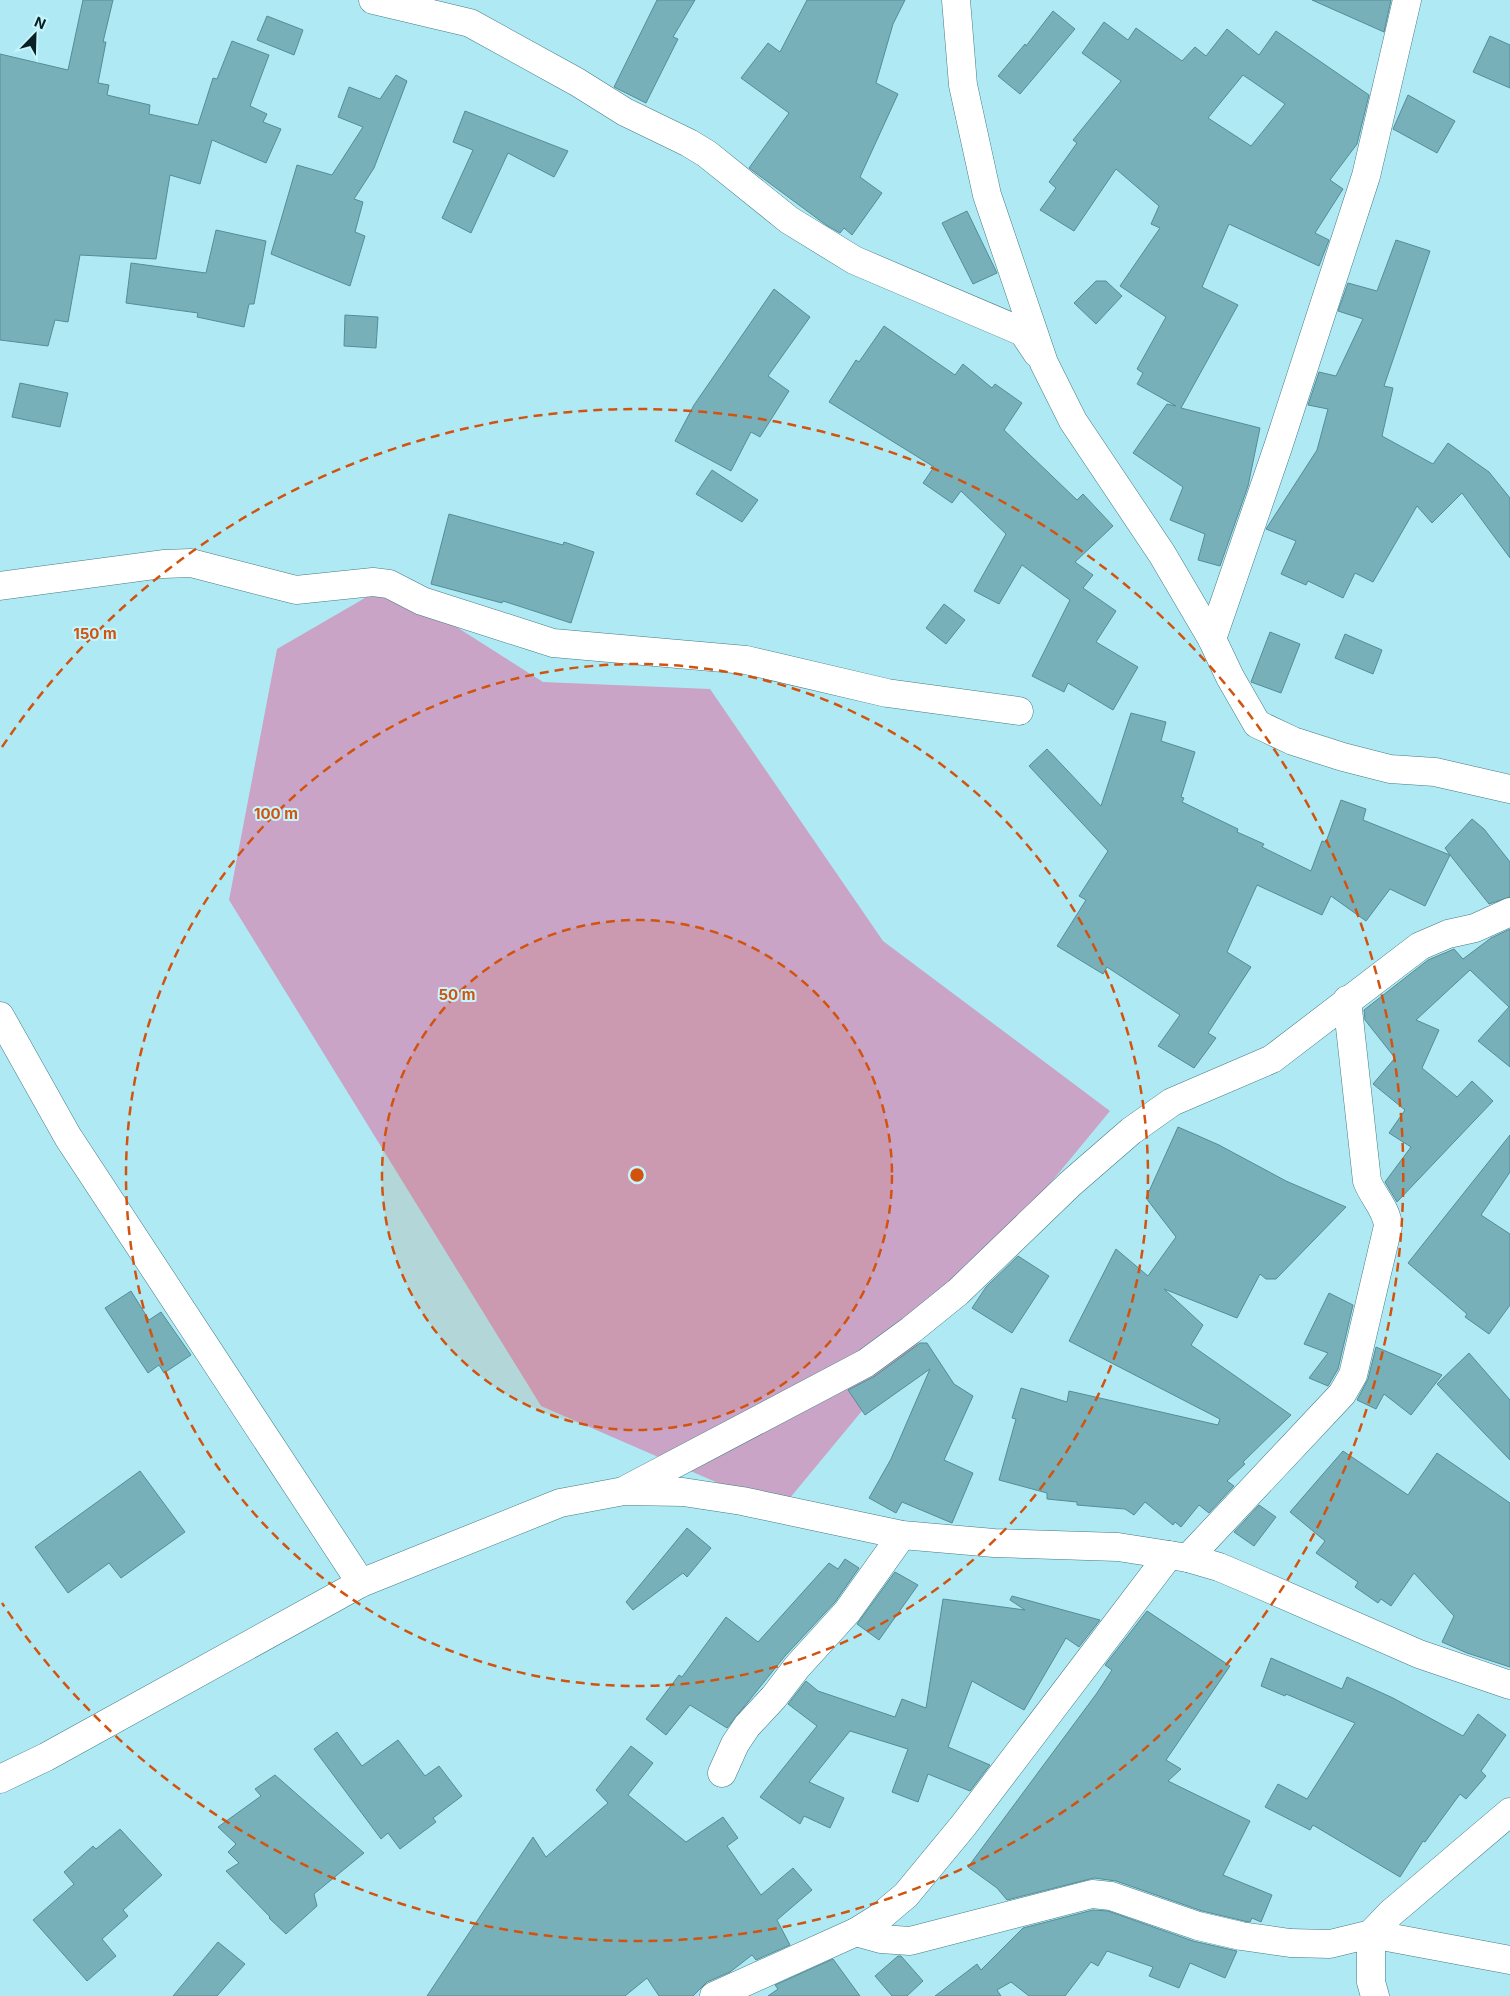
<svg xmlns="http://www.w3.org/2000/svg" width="1510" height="1996" font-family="Inter,sans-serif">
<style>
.green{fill:#caa4c6}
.building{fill:#78b0ba;stroke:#558d97;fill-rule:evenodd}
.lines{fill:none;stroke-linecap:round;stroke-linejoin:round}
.minor-casing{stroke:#437b85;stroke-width:29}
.minor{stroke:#fff;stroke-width:28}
.ring{fill:none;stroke:#d2530e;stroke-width:2.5;stroke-dasharray:9 6}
.centre{fill:#d2530e;stroke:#c7f5fd;stroke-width:2.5}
.ring-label{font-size:15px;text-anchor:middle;font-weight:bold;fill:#d2530e;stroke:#c7f5fd;stroke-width:4;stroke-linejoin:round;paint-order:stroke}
</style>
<rect width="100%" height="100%" fill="#afeaf4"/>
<polygon class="green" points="389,584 543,682 710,689 883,941 1110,1111 780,1510 541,1406 229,900 277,649"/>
<g class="building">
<polygon points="83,0 113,0 103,42 106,42 98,83 109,85 107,95 150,105 149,114 198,125 213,78 217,79 232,41 269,55 250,106 267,114 263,122 281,129 266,163 212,140 200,184 170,175 156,259 80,255 68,322 55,320 48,346 0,340 0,54 68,70"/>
<polygon points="657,0 695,0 673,37 678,39 646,103 614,87"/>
<polygon points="807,0 905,0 893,24 876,83 898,94 860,177 882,193 852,235 844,228 840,233 826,225 749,168 789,113 741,78 768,43 780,52"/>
<polygon points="1312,0 1391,0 1384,32"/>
<polygon points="1053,11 1075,29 1020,94 998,76 1025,44 1026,46"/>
<polygon points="267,16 303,30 294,55 257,40"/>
<path d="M 1104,22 L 1128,40 L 1136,28 L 1182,61 L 1195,47 L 1206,56 L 1227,29 L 1259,55 L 1276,31 L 1369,95 L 1357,144 L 1330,180 L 1343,189 L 1315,233 L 1329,240 L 1319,266 L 1229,224 L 1202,287 L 1238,305 L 1181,408 L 1260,428 L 1248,486 L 1220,566 L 1198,560 L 1205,534 L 1170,520 L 1183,487 L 1133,453 L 1167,404 L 1176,406 L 1137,384 L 1143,373 L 1137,369 L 1166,317 L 1120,286 L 1160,228 L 1151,224 L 1159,206 L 1116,169 L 1074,231 L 1040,210 L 1056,188 L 1049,182 L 1077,143 L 1073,140 L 1121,81 L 1082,53 ZM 1243,75 L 1285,104 L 1251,146 L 1208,118 Z"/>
<polygon points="1490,36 1510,45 1510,88 1473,72"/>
<polygon points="396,75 407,81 374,168 354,199 363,202 355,232 365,236 350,286 271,254 297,165 332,175 363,127 338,117 349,87 380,99"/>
<polygon points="1408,95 1455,121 1437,153 1393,129"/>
<polygon points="465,111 568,151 554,177 508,153 471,233 442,218 473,150 453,142"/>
<polygon points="967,211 997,273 973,284 942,223"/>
<polygon points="216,230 266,241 254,304 249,304 244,327 197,317 198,313 126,303 131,263 206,273"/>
<polygon points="1396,240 1430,251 1384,386 1393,388 1382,436 1433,464 1448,443 1489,472 1510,498 1510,558 1462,493 1432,523 1417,506 1373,582 1355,573 1343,598 1308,581 1306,585 1281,574 1296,541 1266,529 1317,450 1328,409 1308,405 1319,372 1336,376 1363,319 1338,311 1348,283 1377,291"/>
<polygon points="1096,281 1106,281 1122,296 1096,324 1074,303"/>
<polygon points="774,289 810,317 768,376 789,391 760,437 751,432 731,471 675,441 694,405"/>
<polygon points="345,315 378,317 376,348 344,346"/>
<polygon points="884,326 955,375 963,364 992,388 995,384 1022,403 1004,430 1077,500 1083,494 1113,526 1075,562 1093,575 1083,588 1116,611 1096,642 1138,667 1113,710 1068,683 1064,692 1032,676 1070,600 1022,565 999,604 974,591 1006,534 961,491 952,503 923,483 934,467 829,402 856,360 859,362"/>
<polygon points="20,383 68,393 60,427 12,417"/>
<polygon points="712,470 758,500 742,522 696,494"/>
<polygon points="449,514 563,545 564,542 594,552 571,623 503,601 502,603 431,584"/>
<polygon points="944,604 965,620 946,644 926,628"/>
<polygon points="1270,632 1300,644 1281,693 1251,682"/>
<polygon points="1345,634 1382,650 1373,674 1335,658"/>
<polygon points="1131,713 1166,722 1161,741 1195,752 1181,797 1184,798 1182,802 1238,829 1237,832 1264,844 1262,847 1311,871 1322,841 1326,842 1341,800 1366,809 1363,820 1450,855 1445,848 1472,819 1484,829 1510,862 1510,897 1489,904 1450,855 1425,906 1390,889 1366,921 1331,896 1322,915 1257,885 1227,952 1251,967 1208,1033 1216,1038 1194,1068 1158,1046 1180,1015 1107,967 1103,974 1057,946 1086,900 1079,896 1108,851 1029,766 1047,749 1101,806"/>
<polygon points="1510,929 1510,1067 1478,1041 1509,1007 1470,970 1416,1020 1439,1030 1422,1068 1457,1097 1472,1081 1493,1101 1397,1202 1385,1182 1411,1147 1389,1133 1405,1110 1373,1084 1395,1058 1365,1020 1364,1010 1428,960 1454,949 1463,959 1491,938"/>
<polygon points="1178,1127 1219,1145 1286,1181 1346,1207 1276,1279 1266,1279 1260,1274 1237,1318 1164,1289 1203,1325 1191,1345 1291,1415 1243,1462 1245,1464 1227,1481 1234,1486 1209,1513 1199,1505 1181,1527 1175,1522 1173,1525 1145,1502 1134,1515 1125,1509 1077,1505 1077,1502 1047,1499 1047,1493 999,1480 1016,1419 1012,1418 1021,1388 1067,1402 1069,1391 1218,1425 1220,1419 1069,1341 1116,1249 1148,1276 1176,1237 1146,1198"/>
<polygon points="1510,1135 1510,1172 1481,1215 1510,1234 1510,1305 1489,1334 1465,1317 1467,1314 1408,1263"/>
<polygon points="1018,1256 1049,1276 1012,1333 972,1308 986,1287"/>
<polygon points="131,1291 149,1320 161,1312 191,1355 164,1373 159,1365 148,1373 105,1308"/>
<polygon points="1329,1293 1353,1305 1338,1369 1328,1386 1309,1378 1328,1353 1304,1344"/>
<polygon points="920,1343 927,1343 954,1384 973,1396 944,1460 973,1473 952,1523 902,1502 896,1513 869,1498 891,1459 930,1369 865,1415 848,1390 875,1376"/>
<polygon points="1376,1347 1442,1375 1411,1415 1384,1394 1376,1409 1357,1400 1368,1379"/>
<polygon points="1469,1353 1510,1400 1510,1460 1437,1384"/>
<polygon points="1343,1451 1408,1495 1437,1453 1510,1503 1510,1667 1467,1653 1442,1642 1454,1616 1414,1573 1391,1606 1381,1599 1378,1603 1355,1587 1358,1582 1316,1553 1325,1541 1290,1512"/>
<polygon points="140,1471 185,1532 121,1578 109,1563 68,1593 35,1547"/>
<polygon points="1259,1505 1276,1517 1254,1546 1234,1532"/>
<polygon points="687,1528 711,1548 687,1577 683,1573 633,1610 626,1602"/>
<polygon points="845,1559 859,1568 835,1602 785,1656 727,1728 690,1705 666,1735 646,1719 679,1675 682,1677 726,1617 758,1642 829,1563 838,1569"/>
<polygon points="895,1572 918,1585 879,1640 857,1624"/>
<polygon points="1012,1596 1100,1620 1079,1647 1066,1638 1024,1710 972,1681 948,1747 990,1765 970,1791 928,1774 918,1802 892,1792 908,1749 850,1731 809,1782 844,1798 830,1828 804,1816 800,1824 760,1797 817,1726 788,1704 806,1681 818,1691 895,1717 902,1699 926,1708 943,1599 1025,1610 1010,1600"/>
<polygon points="1147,1611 1230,1666 1166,1760 1181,1769 1168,1781 1250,1821 1223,1875 1272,1895 1261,1922 1252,1918 1250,1922 1244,1921 1202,1911 1116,1881 1094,1878 1007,1900 997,1888 968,1867 1097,1693 1112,1670 1105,1665"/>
<polygon points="1271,1658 1342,1689 1347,1677 1393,1698 1463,1736 1478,1714 1506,1735 1481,1771 1486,1776 1466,1799 1460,1794 1425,1842 1423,1841 1400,1877 1313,1825 1310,1830 1265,1807 1278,1784 1307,1799 1355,1723 1286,1694 1285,1696 1261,1686"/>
<polygon points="337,1732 362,1766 398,1740 425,1776 439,1766 462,1796 433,1818 436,1822 400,1849 388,1833 381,1839 314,1749"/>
<polygon points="631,1746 653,1763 628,1795 686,1842 723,1817 738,1838 727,1846 761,1895 793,1868 812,1890 777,1920 790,1945 756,1960 752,1955 730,1972 707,1982 693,1996 659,1996 647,1978 625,1996 427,1996 533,1837 546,1857 608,1803 596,1790"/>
<polygon points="275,1775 364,1853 314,1894 317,1906 286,1934 269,1918 270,1917 226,1871 239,1863 228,1852 236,1844 218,1827 261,1796 255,1789"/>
<polygon points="120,1829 162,1875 123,1910 128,1916 102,1939 116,1956 87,1981 33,1920 74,1884 64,1872 93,1846 96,1849"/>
<polygon points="1093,1910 1108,1911 1193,1941 1237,1951 1225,1978 1190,1963 1179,1988 1149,1976 1153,1967 1107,1951 1098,1966 1091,1962 1065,1996 1029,1996 1011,1982 997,1990 1001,1996 935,1996 977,1964 981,1970 1023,1928"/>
<polygon points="218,1942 245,1964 217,1996 173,1996"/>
<polygon points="898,1956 901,1956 923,1981 907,1996 892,1996 875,1976"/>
<polygon points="833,1959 860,1996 768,1996 778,1989 775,1985"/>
</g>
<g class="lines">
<g class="minor-casing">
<g id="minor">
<polyline points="373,0 470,23 577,82 625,112 689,143 707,154 789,220 854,260 1023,332 1037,353"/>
<polyline points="956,0 963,85 987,195 1044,363 1073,421 1162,554 1212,639 1230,677 1257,724 1293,741 1343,757 1390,769 1435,772 1510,789"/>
<polyline points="0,586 163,564 191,563 296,590 373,582 389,584 422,601 553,643 746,660 887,693 1019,711"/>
<polyline points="1212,639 1278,447 1366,176 1407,0"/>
<polyline points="0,1016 68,1137 361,1583"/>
<polyline points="627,1489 866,1363 911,1330 958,1292 1070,1184 1131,1131 1172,1102 1272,1059 1420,946 1448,934 1475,928 1510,912"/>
<path d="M 1188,1558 L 1342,1394 L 1353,1375 L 1388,1226 C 1387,1209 1373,1197 1367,1181 L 1347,1000"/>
<polyline points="722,1773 735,1744 747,1726 774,1697 797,1667 847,1612 902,1535"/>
<polyline points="0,1779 46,1757 361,1583 560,1503 624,1491 683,1492 742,1501 902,1535 994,1543 1118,1547 1188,1558 1219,1567 1252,1581 1419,1654 1510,1685"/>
<polyline points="856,1932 881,1939 910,1941 1092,1894 1111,1896 1198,1926 1241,1936 1290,1943 1330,1944 1371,1934 1510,1960"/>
<polyline points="714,1996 856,1932 880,1917 906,1895 963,1826 1169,1555"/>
<polyline points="1375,1996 1371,1982 1371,1934 1391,1913 1510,1812"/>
</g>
</g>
<use href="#minor" class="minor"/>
</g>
<circle cx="637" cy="1175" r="255" fill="#d2530e" fill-opacity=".12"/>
<g class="ring">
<circle cx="637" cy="1175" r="255"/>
<circle cx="637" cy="1175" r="511"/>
<path d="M2 747A766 766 0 1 1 2 1603"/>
</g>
<circle cx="637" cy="1175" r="8" class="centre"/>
<g class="ring-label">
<text x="95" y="639">150 m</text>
<text x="276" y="819">100 m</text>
<text x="457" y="1000">50 m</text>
</g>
<g transform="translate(35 35) rotate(23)" stroke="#c7f5fd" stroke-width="4" paint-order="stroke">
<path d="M0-4L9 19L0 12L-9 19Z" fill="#092125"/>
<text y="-8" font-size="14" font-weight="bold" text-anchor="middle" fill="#092125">N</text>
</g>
</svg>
